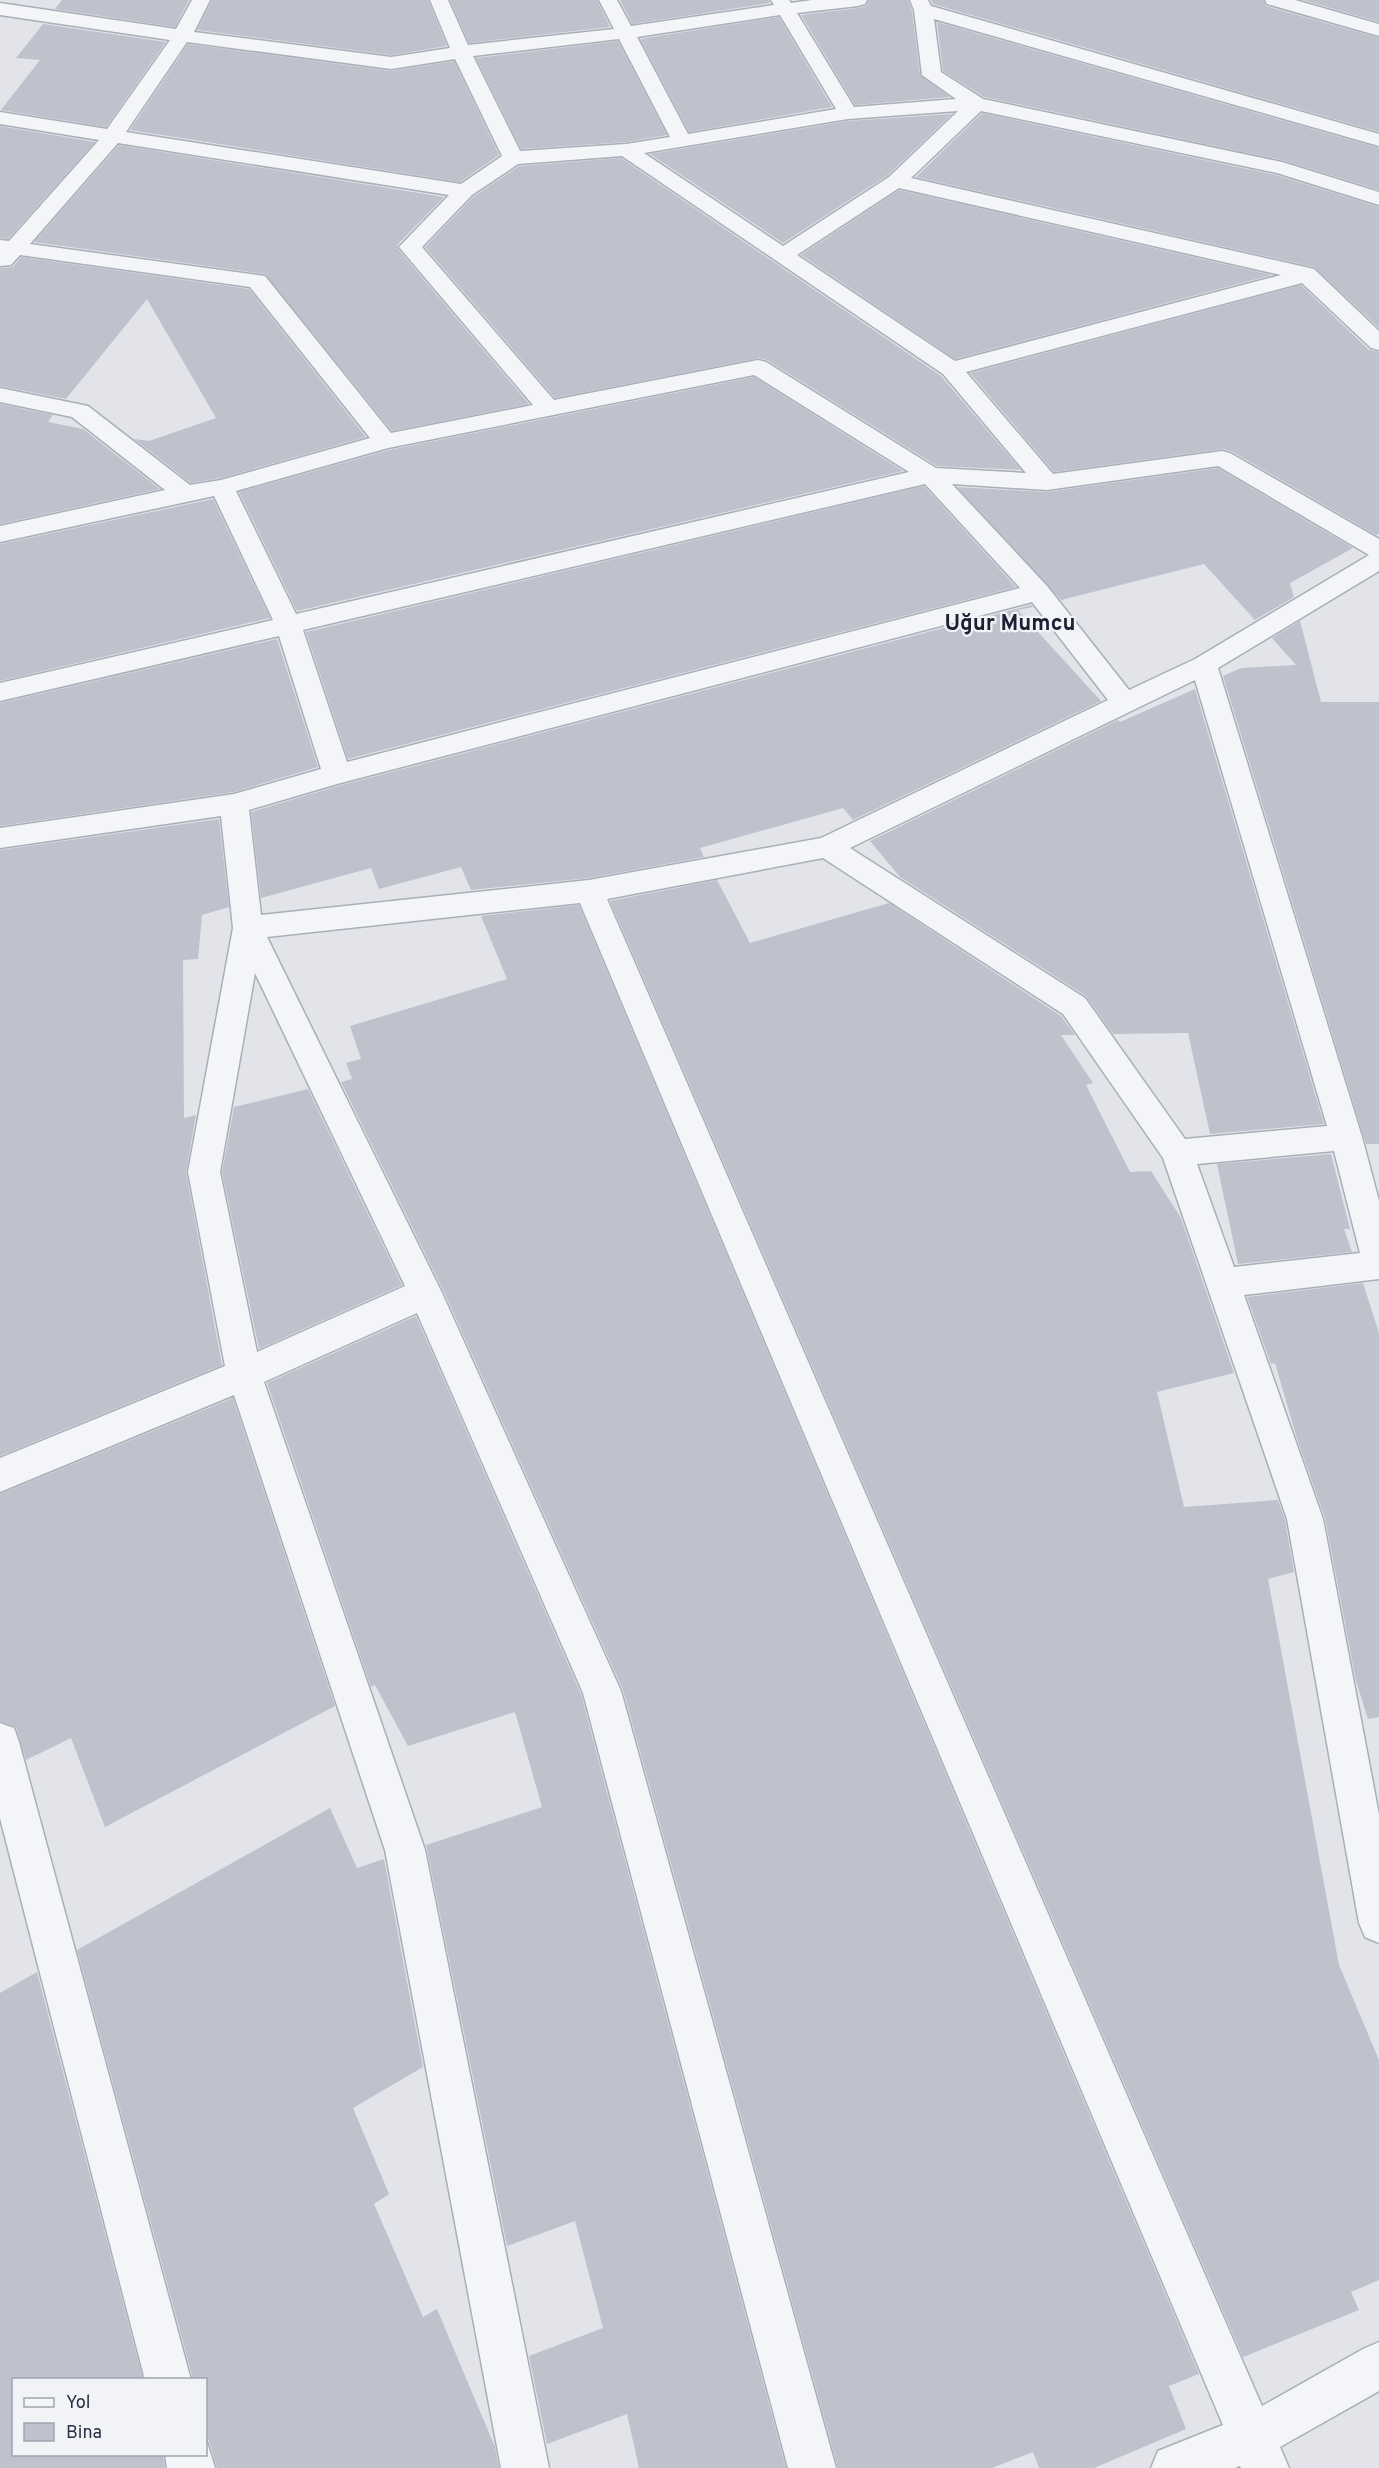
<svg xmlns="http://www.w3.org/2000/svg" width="1379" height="2468" font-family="Overpass,sans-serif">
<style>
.building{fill:#bfc2cd}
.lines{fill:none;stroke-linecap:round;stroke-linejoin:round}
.street-casing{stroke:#abaeb7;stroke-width:3}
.street{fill:#f4f5f8;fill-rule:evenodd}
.labels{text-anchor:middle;stroke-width:4.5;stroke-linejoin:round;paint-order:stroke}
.far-district-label{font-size:22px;font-weight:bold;fill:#1c2032;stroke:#f1f3f7}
</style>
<rect width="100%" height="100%" fill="#e2e4ea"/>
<g class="building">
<polygon points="62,0 189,0 175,27 55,9"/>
<polygon points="212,0 428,0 447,46 391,55 197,30"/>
<polygon points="450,0 597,0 610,27 469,43"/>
<polygon points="620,0 769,0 770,3 632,24"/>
<polygon points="869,0 908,0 912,11 920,75 950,97 855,105 801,15 859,8 866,6"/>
<polygon points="931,0 1263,0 1266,6 1379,38 1379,132 933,4"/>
<polygon points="1303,0 1379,0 1379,22"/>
<polygon points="779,17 832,107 689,132 640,39"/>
<polygon points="937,22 1379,148 1379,190 1282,160 984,97 943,71"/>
<polygon points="43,24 166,42 106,127 1,110 40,60 16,58"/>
<polygon points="618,41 667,135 626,142 521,149 476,58"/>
<polygon points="188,44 391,71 454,61 499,155 460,182 130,130"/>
<polygon points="982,113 1276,175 1379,207 1379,328 1314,267 916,177"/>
<polygon points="952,114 888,175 783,243 650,154 848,121"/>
<polygon points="0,126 95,142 8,239 0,238"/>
<polygon points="119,145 444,197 397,245 397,248 529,404 392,431 265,274 34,242"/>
<polygon points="621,158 941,376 1021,470 937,466 767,360 759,358 555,398 425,247 473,197 519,166"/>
<polygon points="899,190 1272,275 955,359 801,255"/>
<polygon points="21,257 249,289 366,437 221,478 191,483 134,439 149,441 216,418 147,299 66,399 0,386 0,268 13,267"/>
<polygon points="1301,285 1369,350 1379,352 1379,534 1376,535 1231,451 1223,449 1054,472 970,373"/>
<polygon points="754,377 903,471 297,611 239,492 389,450"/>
<polygon points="0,404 53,415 48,422 83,429 160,489 0,524"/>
<polygon points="1218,468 1353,548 1290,583 1294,597 1255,620 1204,564 1061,600 957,487 1047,492"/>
<polygon points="924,486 1016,587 348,759 306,632"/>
<polygon points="213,499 270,618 0,681 0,544"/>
<polygon points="1031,605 1033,607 1018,610 1101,701 853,820 843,808 700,848 704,857 589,878 471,890 461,867 379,889 371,868 261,898 251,812 338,786"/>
<polygon points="1300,621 1321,702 1379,702 1379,1144 1366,1144 1223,676 1241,668 1296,665 1272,638"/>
<polygon points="277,639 318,767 234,792 0,826 0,703"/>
<polygon points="1195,689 1324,1124 1210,1134 1188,1033 1113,1034 1086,996 900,877 870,841 1118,720 1120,722"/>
<polygon points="219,819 229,907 202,915 198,959 183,960 184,1118 196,1115 186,1172 222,1365 0,1456 0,850"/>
<polygon points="717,880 750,943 889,903 1061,1016 1075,1035 1061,1035 1093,1083 1086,1085 1130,1172 1151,1171 1181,1218 1234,1373 1157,1392 1184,1507 1278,1500 1285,1520 1294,1572 1268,1579 1339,1965 1379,2060 1379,2280 1351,2292 1359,2310 1243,2357 610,901"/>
<polygon points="579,905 1199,2374 1169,2386 1186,2429 1094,2468 1039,2468 1033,2452 992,2468 838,2468 623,1690 444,1292 341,1082 352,1079 346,1063 361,1059 350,1026 507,979 481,916"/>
<polygon points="308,1089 402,1285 259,1349 222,1172 234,1107"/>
<polygon points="1331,1154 1350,1229 1344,1229 1352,1252 1238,1264 1217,1164"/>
<polygon points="1363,1283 1379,1333 1379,1717 1368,1719 1356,1681 1325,1518 1298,1442 1275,1363 1271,1364 1247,1297"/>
<polygon points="416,1316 581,1694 786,2468 639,2468 627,2414 547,2444 529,2356 603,2328 575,2221 507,2246 426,1845 542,1807 515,1712 408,1746 375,1685 371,1687 267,1383"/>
<polygon points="233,1398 335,1706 105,1827 71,1738 26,1760 16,1727 0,1721 0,1494"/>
<polygon points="330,1808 357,1868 384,1859 423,2067 353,2108 389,2194 374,2204 423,2317 437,2309 495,2447 499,2468 217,2468 208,2438 206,2437 206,2379 193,2379 77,1950"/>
<polygon points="37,1972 143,2379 14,2379 14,2454 163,2454 165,2468 0,2468 0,1993"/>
</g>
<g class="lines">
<g class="street-casing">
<g id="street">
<path d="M 192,0 L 210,0 L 194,32 L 391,57 L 450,48 L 430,0 L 448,0 L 468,45 L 614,29 L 599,0 L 617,0 L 631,26 L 774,5 L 771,0 L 789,0 L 791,3 L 812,0 L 867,0 L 865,4 L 858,6 L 797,13 L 854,107 L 956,99 L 922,75 L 914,10 L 910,0 L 928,0 L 931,6 L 1379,134 L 1379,146 L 934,19 L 941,72 L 983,99 L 1282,162 L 1379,192 L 1379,205 L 1277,173 L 981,111 L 911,178 L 1314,269 L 1379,331 L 1379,350 L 1371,348 L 1302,283 L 966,372 L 1053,474 L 1222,451 L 1230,453 L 1379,539 L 1379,571 L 1218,668 L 1362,1137 L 1379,1201 L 1379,1279 L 1244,1295 L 1323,1519 L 1379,1815 L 1379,1943 L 1365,1937 L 1359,1923 L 1287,1519 L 1163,1158 L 1063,1014 L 823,858 L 607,899 L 1262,2406 L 1363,2349 L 1379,2342 L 1379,2391 L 1280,2447 L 1289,2468 L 1241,2468 L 1240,2466 L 1235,2468 L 1151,2468 L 1158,2451 L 1223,2425 L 580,903 L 267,937 L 442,1293 L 621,1691 L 836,2468 L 788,2468 L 583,1693 L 417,1313 L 264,1382 L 425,1850 L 549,2468 L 501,2468 L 385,1850 L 234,1395 L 0,1492 L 0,1458 L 225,1366 L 188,1172 L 233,928 L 221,816 L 0,848 L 0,828 L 234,794 L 321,769 L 279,636 L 0,701 L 0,683 L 273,620 L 214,496 L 0,542 L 0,526 L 165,490 L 72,417 L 0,402 L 0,388 L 88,406 L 190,485 L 221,480 L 370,438 L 250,287 L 20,255 L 11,265 L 0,266 L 0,240 L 9,241 L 99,140 L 0,124 L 0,112 L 107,129 L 170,40 L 0,15 L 0,3 L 176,29 ZM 780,15 L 836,109 L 688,134 L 637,37 ZM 619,39 L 670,137 L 626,144 L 520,151 L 473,56 ZM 187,42 L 391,69 L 455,59 L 502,156 L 461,184 L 126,132 ZM 958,111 L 889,177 L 783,246 L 644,153 L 848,119 ZM 118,143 L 449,195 L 399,247 L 533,405 L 391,433 L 265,276 L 30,244 ZM 622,156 L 943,374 L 1026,473 L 936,468 L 766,362 L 758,360 L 554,400 L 422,247 L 472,195 L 518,164 ZM 899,188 L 1281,275 L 955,361 L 797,255 ZM 754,375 L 909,472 L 296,614 L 236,491 L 388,448 ZM 1218,466 L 1369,555 L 1195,659 L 1129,690 L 1047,586 L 952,484 L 1047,490 ZM 925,484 L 1020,588 L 347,762 L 303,630 ZM 1032,602 L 1108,700 L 821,838 L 589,880 L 261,915 L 249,810 L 337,784 ZM 1195,680 L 1327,1126 L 1185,1139 L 1085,998 L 850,848 ZM 255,973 L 405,1286 L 257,1352 L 220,1172 ZM 1334,1151 L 1360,1253 L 1234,1267 L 1197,1164 Z"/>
<polygon points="1265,0 1295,0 1379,24 1379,36 1267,4"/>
<polygon points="0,1723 14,1728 19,1742 191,2380 145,2380 0,1818"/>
<polygon points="206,2439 215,2468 167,2468 165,2454 206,2454"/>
</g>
</g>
<use href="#street" class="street"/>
</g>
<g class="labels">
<g class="far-district-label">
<text x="1010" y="630">Uğur Mumcu</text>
</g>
</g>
<rect x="12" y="2378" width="195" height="78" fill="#f1f3f7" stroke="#a1a5ae" stroke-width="1.5"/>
<rect x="24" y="2398" width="30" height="9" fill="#f4f5f8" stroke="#a1a5ae" stroke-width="1.5"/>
<text x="66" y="2408" font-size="18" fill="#2a2f41">Yol</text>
<rect x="24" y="2423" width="30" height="18" fill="#bfc2cd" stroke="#a1a5ae" stroke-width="1.5"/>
<text x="66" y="2438" font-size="18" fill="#2a2f41">Bina</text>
</svg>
